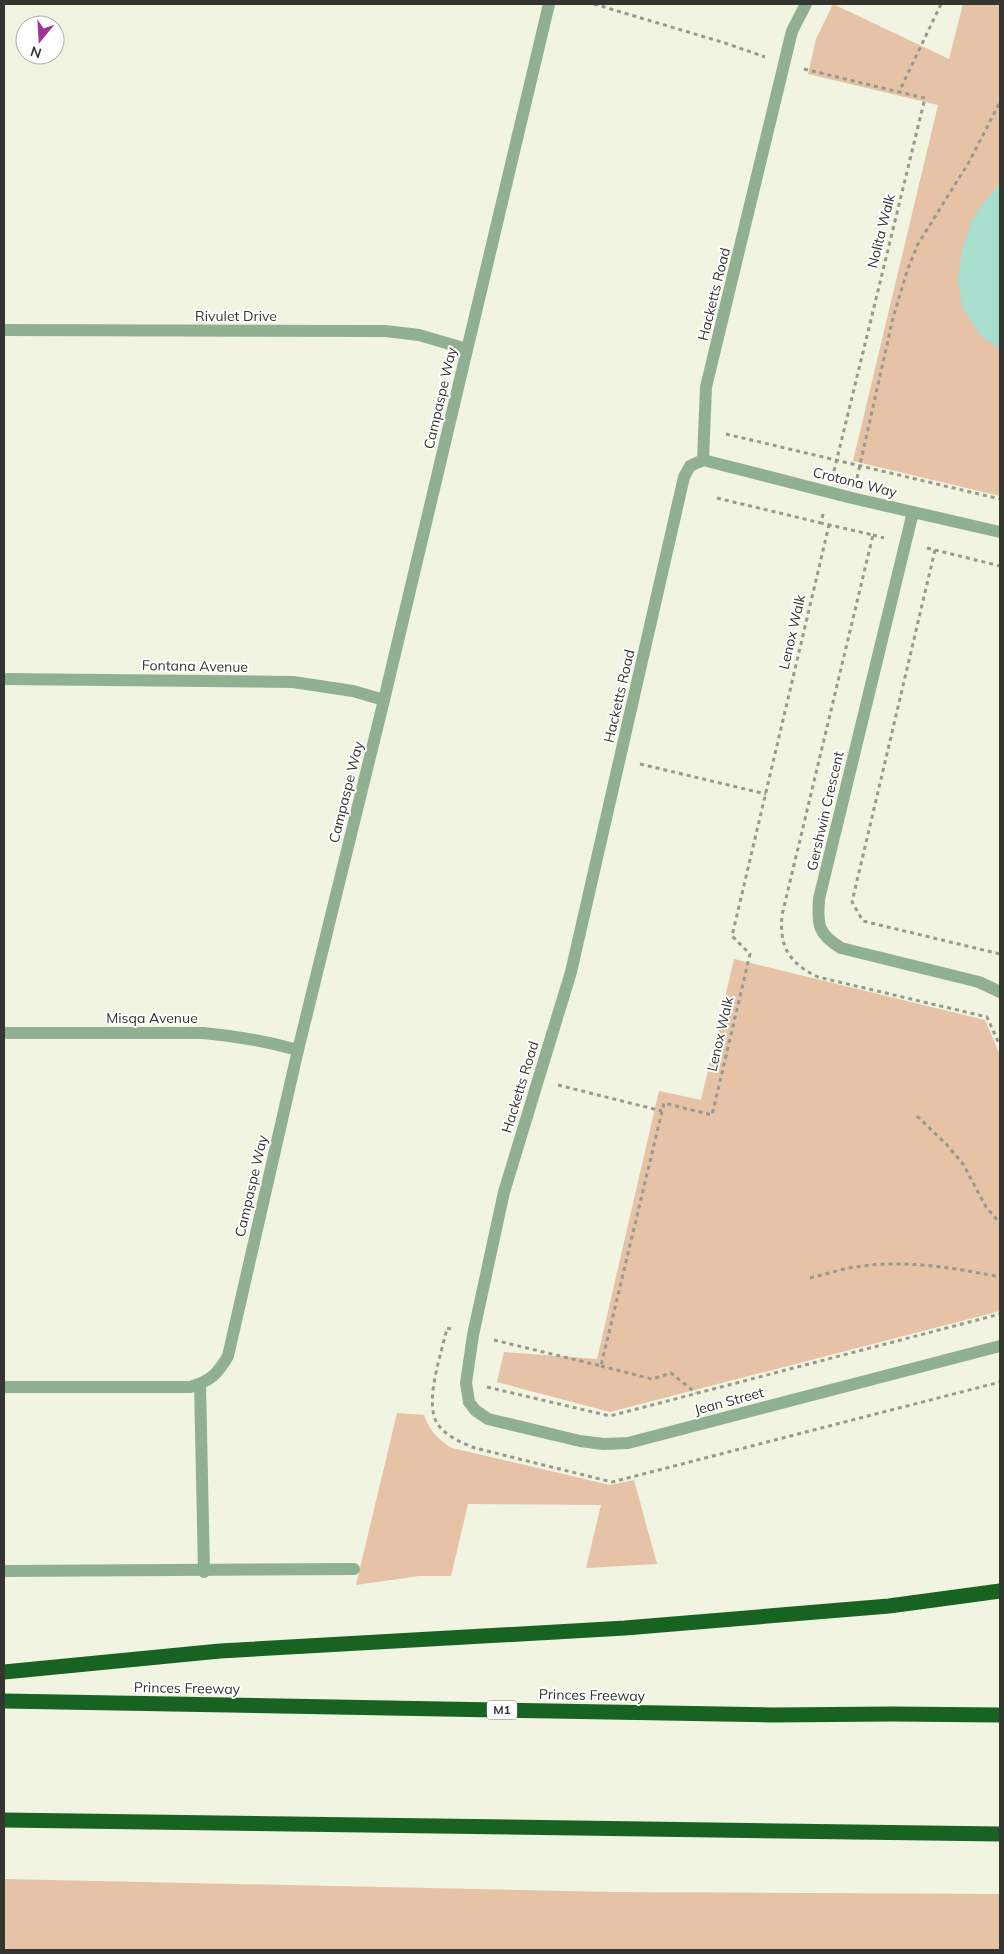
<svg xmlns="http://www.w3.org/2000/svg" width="1004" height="1954" font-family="Mulish,sans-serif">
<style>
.green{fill:#e6c2a7}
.water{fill:#a7decd}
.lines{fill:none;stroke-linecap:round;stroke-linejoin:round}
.path{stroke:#979a8c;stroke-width:3;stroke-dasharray:4 4;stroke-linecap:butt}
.lane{stroke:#91b092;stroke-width:12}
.street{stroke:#91b092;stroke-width:12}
.highway{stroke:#196322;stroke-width:15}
.labels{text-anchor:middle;stroke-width:4;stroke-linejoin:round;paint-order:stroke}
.shield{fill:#fff;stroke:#71726d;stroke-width:1}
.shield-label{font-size:12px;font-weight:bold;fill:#34352e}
.street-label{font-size:14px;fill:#34352e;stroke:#fff}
</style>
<rect width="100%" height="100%" fill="#f0f4e0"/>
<g class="green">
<polygon points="833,4 949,59 963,4 1000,4 1000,496 853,461 938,105 808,74 816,39"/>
<polygon points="734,959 985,1020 1000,1055 1000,1311 610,1412 497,1382 504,1352 597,1359 659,1091 701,1100"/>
<path d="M 397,1413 L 424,1415 C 430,1431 437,1439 452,1448 L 610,1485 L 634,1480 L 657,1564 L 586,1568 L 601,1505 L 468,1504 L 451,1576 L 419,1576 L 356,1585 Z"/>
<polygon points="4,1879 612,1892 1000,1894 1000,1950 4,1950"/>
</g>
<polygon class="water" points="1000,184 1000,349 980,335 962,307 958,281 962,249 972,220 987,198"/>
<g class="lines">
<g class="path">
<polyline points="594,4 725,43 765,57"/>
<polyline points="804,69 899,92"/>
<polyline points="726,434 1000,499"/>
<polyline points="834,471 925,98 899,92 941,4"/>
<polyline points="857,478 893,318 907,271 918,244 969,162 1000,102"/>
<polyline points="717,498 821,523"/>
<path d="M 823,514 L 821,523 L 873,535 L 782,915 C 779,947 789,963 818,977 L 987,1017 L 1000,1046"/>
<polyline points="873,535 884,538"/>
<polyline points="927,548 1000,566"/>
<polyline points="935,550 852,902 863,921 1000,954"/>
<polyline points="640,764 766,794"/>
<polyline points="558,1085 662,1111"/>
<polyline points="917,1116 947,1145 963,1164 986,1207 1000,1223"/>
<path d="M 810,1278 C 827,1274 844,1268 862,1266 C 908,1260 955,1268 1000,1277"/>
<path d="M 451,1329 L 447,1328 C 442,1352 424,1401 437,1423 C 445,1436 462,1443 475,1448 L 612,1482 L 1000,1382"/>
<polyline points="494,1340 601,1366 664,1103 712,1115 750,954 732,936 829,525"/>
<polyline points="601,1366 652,1379 671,1373 696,1393"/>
<polyline points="487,1387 610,1416 1000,1314"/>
</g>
<g class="lane">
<polyline points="200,1384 204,1572"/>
<polyline points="469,1402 466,1383 473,1335 504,1192 571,972 684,477 690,466 703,460 706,387 792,31 806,4"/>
<polyline points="4,1571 354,1569"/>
</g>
<g class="street">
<polyline points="4,330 385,331 419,335 467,349"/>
<polyline points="703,460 852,498 1000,532"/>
<path d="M 913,512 L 819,899 C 817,925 818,934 841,948 L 979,982 L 1000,992"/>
<polyline points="4,679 293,682 353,691 384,700"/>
<path d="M 4,1033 L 203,1033 C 236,1036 266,1041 298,1050"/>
<path d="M 4,1387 L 190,1387 C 210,1381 217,1375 228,1356 L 298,1050 L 384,700 L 549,4"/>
<polyline points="469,1402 475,1410 488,1419 580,1441 603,1444 628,1443 1000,1346"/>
</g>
<g class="highway">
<polyline points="4,1672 220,1651 625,1628 889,1606 1000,1591"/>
<polyline points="4,1701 772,1715 892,1714 1000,1715"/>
<polyline points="4,1820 1000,1834"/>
</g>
</g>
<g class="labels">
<rect class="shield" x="487" y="1700.5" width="30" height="19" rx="4"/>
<g class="shield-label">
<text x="502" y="1714">M1</text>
</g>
<g class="street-label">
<text transform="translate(881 231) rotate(-76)" y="5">Nolita Walk</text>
<text transform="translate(714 294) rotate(-76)" y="5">Hacketts Road</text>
<text x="236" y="321">Rivulet Drive</text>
<text transform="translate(440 398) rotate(-77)" y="5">Campaspe Way</text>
<text transform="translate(855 482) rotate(14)" y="5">Crotona Way</text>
<text transform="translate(792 632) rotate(-77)" y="5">Lenox Walk</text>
<text transform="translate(195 666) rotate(1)" y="5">Fontana Avenue</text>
<text transform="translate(619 696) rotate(-77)" y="5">Hacketts Road</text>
<text transform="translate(346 792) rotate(-76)" y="5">Campaspe Way</text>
<text transform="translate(825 811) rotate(-77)" y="5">Gershwin Crescent</text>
<text x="152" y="1023">Misqa Avenue</text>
<text transform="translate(720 1034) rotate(-77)" y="5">Lenox Walk</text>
<text transform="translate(520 1087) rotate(-73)" y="5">Hacketts Road</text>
<text transform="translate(251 1186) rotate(-77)" y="5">Campaspe Way</text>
<text transform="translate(729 1401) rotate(-15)" y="5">Jean Street</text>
<text transform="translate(187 1688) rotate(1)" y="5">Princes Freeway</text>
<text transform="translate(592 1695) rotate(1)" y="5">Princes Freeway</text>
</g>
</g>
<rect width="1004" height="1954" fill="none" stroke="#34352e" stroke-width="10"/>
<g transform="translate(40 40) rotate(198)"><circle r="24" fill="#ffffff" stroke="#aeaeab"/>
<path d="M0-4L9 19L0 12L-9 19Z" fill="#9f3596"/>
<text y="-8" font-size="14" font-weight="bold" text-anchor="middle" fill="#34352e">N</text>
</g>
</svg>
